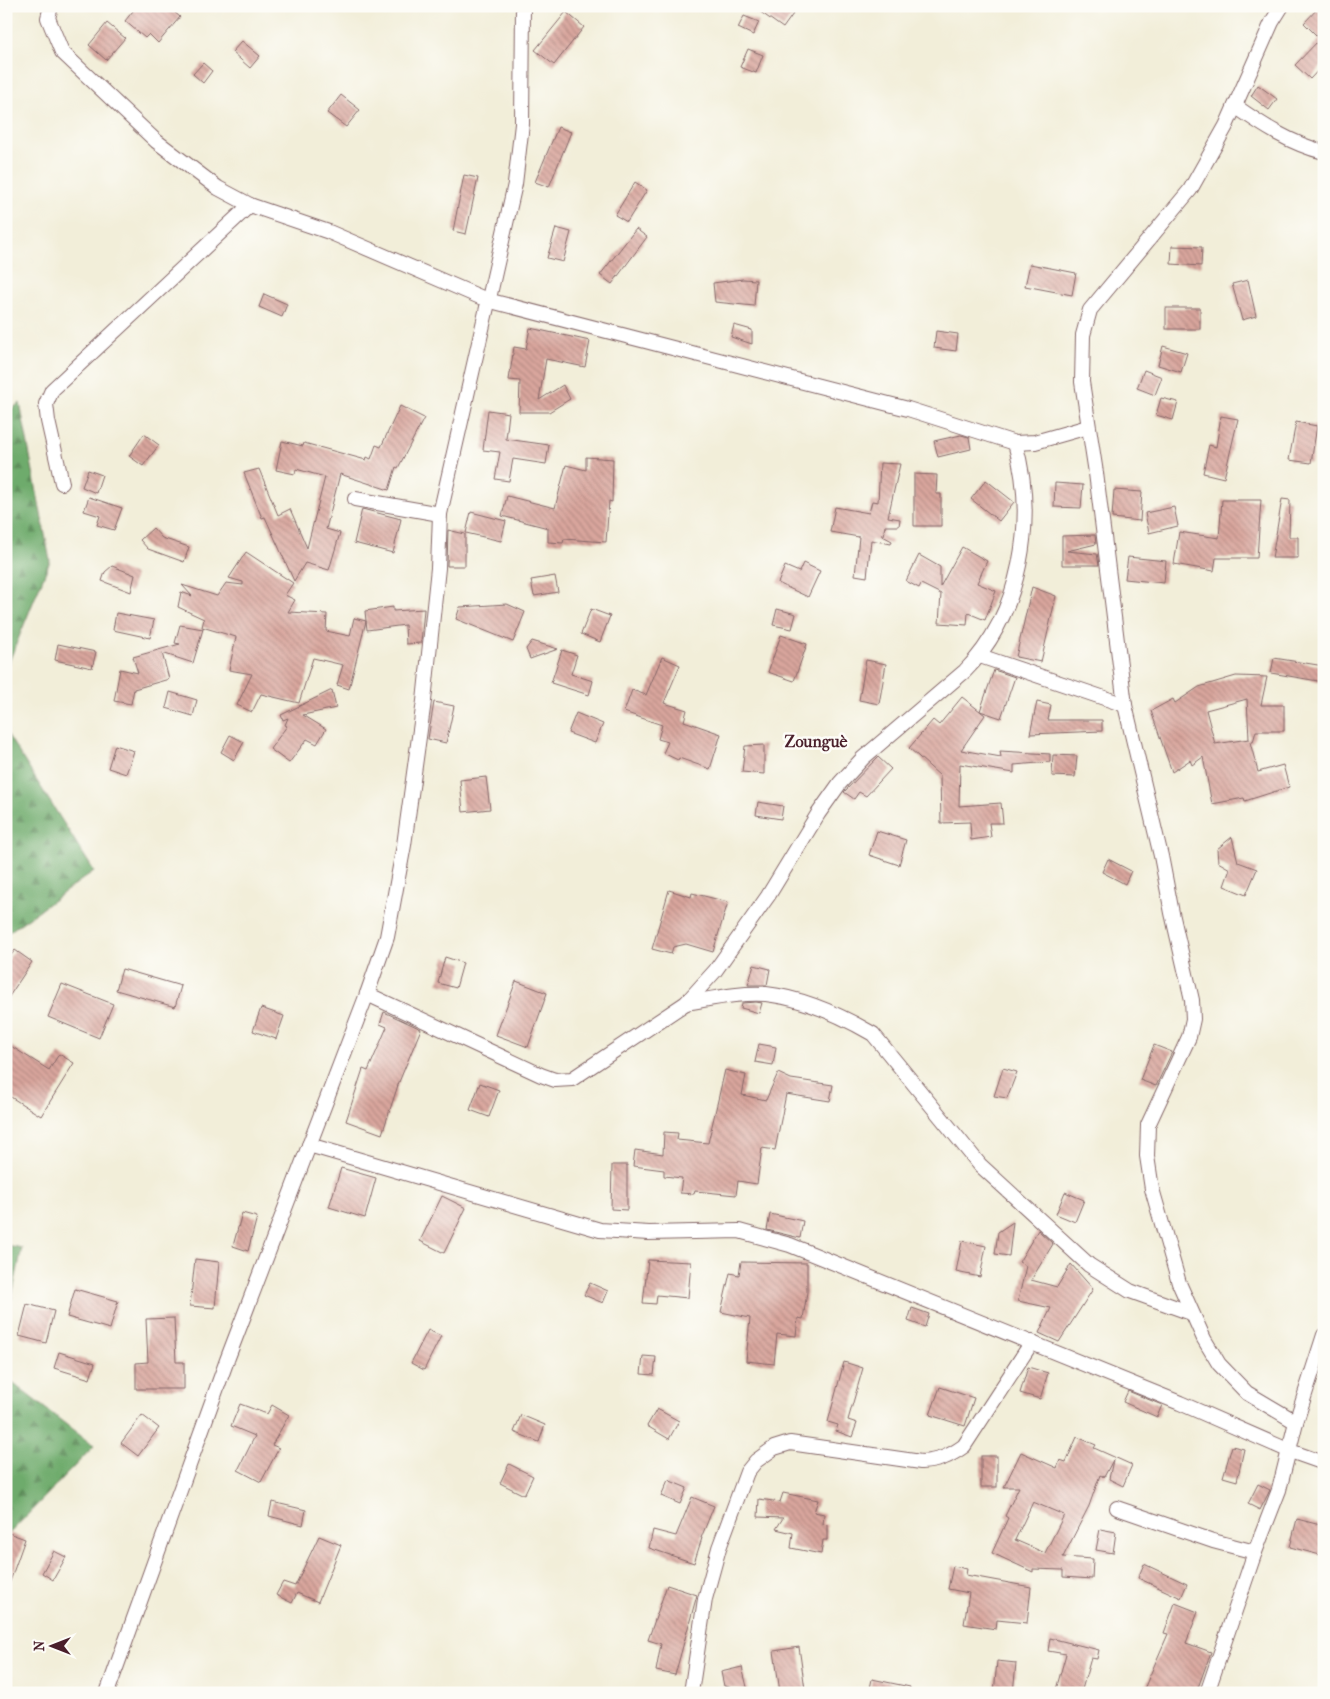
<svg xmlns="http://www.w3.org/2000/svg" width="1330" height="1699" font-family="'IM FELL French Canon',serif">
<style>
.forest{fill:url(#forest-firs);stroke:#5c654c}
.building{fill:url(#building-back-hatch);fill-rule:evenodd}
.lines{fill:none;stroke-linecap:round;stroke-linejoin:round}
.street-casing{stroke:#856768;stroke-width:16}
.street{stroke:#fff;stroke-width:14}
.labels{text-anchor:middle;stroke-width:5;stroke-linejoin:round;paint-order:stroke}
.quarter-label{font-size:16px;font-weight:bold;fill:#4a1f2b;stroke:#fdfcf7}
</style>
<defs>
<pattern id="forest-firs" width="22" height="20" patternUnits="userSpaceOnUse" patternTransform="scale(1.25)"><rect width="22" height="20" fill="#6eab6c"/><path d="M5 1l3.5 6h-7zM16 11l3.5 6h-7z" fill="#5c8b59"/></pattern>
<pattern id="building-back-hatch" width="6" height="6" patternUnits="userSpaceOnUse" patternTransform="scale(1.25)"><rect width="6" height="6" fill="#d9a69d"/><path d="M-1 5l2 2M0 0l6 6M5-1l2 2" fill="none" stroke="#b28780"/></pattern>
</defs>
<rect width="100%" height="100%" fill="#fdfcf7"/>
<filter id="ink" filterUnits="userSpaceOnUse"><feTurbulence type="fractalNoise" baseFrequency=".02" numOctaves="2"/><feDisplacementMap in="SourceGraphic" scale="10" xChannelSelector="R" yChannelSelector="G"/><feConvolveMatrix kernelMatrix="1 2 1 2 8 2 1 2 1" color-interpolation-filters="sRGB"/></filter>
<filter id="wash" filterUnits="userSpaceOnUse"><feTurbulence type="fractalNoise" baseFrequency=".0096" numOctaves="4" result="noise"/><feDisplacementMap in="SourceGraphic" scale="20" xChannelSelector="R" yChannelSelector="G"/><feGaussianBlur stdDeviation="1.12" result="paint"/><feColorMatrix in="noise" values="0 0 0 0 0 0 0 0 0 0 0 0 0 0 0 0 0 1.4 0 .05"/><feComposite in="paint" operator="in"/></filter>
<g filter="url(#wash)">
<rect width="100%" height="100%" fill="#f2eed9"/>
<g class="forest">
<polygon points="20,403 50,561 6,669 6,413"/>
<polygon points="6,732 94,871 6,934"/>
<polygon points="6,1245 22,1248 6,1326"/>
<polygon points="6,1378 94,1446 6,1537"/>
</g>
<g id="blocks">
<g class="building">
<polygon points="137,6 167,6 180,17 158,43 149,34 145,38 125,21"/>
<polygon points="752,6 782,6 793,14 783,28"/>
<polygon points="1320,6 1324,6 1324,64 1310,79 1295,65 1320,39 1304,23"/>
<polygon points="566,12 584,27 554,65 535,50"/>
<polygon points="744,16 759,22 753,35 738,28"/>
<polygon points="107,23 125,38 106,60 89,45"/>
<polygon points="242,41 260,56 250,68 232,52"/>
<polygon points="748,49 763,55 756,73 740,67"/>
<polygon points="203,63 212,71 203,83 193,74"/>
<polygon points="1258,85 1277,99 1269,110 1251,96"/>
<polygon points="341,95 360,110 346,127 327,113"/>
<polygon points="558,127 571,132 549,187 535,182"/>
<polygon points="464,175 478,178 466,234 453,231"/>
<polygon points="635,182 647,190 627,222 615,215"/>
<polygon points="556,228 571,232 563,262 547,258"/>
<polygon points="636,229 647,237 612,284 600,275"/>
<polygon points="1172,246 1202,247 1201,266 1171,264"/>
<polygon points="1030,264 1076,273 1072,295 1025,286"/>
<polygon points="743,279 756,280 754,306 715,302 713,283"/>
<polygon points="1248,280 1256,316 1242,320 1232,284"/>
<polygon points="264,294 287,304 282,317 259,307"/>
<rect x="1166" y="308" width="34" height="21"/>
<polygon points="734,325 752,330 752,344 731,337"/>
<polygon points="530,328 590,341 585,367 546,359 539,400 563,385 570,399 549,412 519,412 520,381 509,380 514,347 526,349"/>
<polygon points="936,331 958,334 956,351 934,348"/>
<polygon points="1163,346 1187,353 1181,372 1158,365"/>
<polygon points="1144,370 1162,377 1155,395 1137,388"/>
<polygon points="1161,398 1178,402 1173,420 1156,415"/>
<polygon points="400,406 424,418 398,468 396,467 389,490 340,474 326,529 340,533 329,570 305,563 294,581 265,517 262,518 244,473 259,469 278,515 290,509 307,548 325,477 296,469 295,474 276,470 282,441 303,446 304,443 366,460 367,457 371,459 376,445 381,447"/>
<polygon points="488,410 509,413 506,439 549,445 546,464 513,459 509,481 495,479 500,452 483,450"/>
<polygon points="1221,416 1238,419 1224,478 1203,473 1209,445 1216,447"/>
<polygon points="1296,422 1317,426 1311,463 1289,460"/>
<polygon points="144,434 159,445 143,466 129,456"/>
<polygon points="961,435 969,437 971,449 938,457 934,441"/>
<polygon points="586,457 613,459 612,502 609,501 606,542 564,539 563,543 548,542 548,528 502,516 507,496 555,508 566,465 586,470"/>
<polygon points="880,463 900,464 888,517 900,519 899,526 885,526 883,535 881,535 892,541 891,544 871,540 867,577 855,575 859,537 830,532 835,507 869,513 872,501 878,502"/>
<polygon points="88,470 102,475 96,493 82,487"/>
<polygon points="914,474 937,475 936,494 941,494 941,526 914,526"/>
<polygon points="986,480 1014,502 999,521 971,499"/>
<polygon points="1055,483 1083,485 1081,508 1054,507"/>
<polygon points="1114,490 1142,492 1140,521 1112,518"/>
<polygon points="89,497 122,508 114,530 97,525 100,516 84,511"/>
<polygon points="1282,499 1290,500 1289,537 1298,537 1298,558 1272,558"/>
<polygon points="1222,500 1261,500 1257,558 1216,558 1214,571 1174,564 1179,532 1219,538"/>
<polygon points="1174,507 1178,526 1149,533 1145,513"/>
<polygon points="362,509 401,519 393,553 354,543"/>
<polygon points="471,512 506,521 501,541 466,533"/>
<polygon points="153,528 162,538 189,547 184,562 148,549 140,540"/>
<polygon points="448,530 465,534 465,566 447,566"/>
<polygon points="1095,535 1096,544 1067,551 1097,554 1099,565 1062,565 1062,536"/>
<polygon points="962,547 987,561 977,583 996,591 985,620 968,613 967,625 939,623 941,594 921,584 919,588 906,581 919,555 940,567 940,587"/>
<polygon points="246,552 293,583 285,595 295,600 288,612 327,614 326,631 350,636 354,618 366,621 365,611 393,607 393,611 424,609 421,643 406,644 405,625 367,630 366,621 349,689 337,685 343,665 313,658 299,703 261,694 252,712 237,705 252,674 229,670 236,637 202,627 204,619 178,607 181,592 192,596 182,585 217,596 226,583 243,585 243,582 229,578"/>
<polygon points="1128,557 1166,561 1164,583 1125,579"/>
<polygon points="803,563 820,571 808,597 778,583 785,566 799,572"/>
<polygon points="112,566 135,575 131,592 102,581 105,572"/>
<polygon points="555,576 558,592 534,596 531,580"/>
<polygon points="1032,587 1056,596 1041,662 1016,657"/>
<polygon points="507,604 525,612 513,642 456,619 460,607"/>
<polygon points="591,609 610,616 600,642 581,634"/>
<polygon points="777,609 796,614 792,629 773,625"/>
<polygon points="116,613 154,620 150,638 113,630"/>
<polygon points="180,625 203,629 193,663 162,653 169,679 134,689 131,704 114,701 120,669 138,673 133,657 180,644 175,643"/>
<polygon points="781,635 807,644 794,681 768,672"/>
<polygon points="532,641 558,649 530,659 526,649"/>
<polygon points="58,644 96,652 92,668 55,660"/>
<polygon points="562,650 577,655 571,674 593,681 589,695 551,683"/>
<polygon points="662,657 680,665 664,703 687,710 684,721 721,734 710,769 679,758 678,760 663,753 668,742 658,739 662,725 624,712 632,690 646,695"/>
<polygon points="1274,658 1324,666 1324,682 1271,673"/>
<polygon points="866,660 886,664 879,704 859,700"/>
<polygon points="994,670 1015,677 1001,718 980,711"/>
<path d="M 1236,676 L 1267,677 L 1261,705 L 1284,705 L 1284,731 L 1256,731 L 1253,742 L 1250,742 L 1258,772 L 1283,765 L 1289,787 L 1245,801 L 1244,798 L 1212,804 L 1203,757 L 1192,765 L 1190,760 L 1172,772 L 1151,711 L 1173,699 L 1175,703 L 1199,687 ZM 1247,699 L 1249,739 L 1215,744 L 1206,710 Z"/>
<polygon points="332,690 336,708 303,715 326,729 317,744 307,739 289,763 270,749 287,726 285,725 288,718 283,720 281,715"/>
<polygon points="170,692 197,700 193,716 166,708"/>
<polygon points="962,697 985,715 961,750 1001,757 1000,751 1050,754 1050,762 1014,765 1014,773 960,764 959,806 1001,803 1003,823 989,823 991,837 971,840 970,822 941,823 940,776 909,748 933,720 939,725"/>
<polygon points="434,702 454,706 446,743 428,739"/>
<polygon points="1037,702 1051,705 1048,720 1102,720 1102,731 1030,734"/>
<polygon points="576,713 603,724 595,743 568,733"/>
<polygon points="230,735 244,742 234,760 221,752"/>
<polygon points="115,745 134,751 126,774 108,768"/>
<polygon points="764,745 764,774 742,772 745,746"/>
<polygon points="1053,755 1077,756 1075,777 1052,776"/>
<polygon points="878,757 891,769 866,796 859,792 854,799 844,792"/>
<polygon points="486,777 490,809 463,812 460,780"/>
<polygon points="758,802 783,806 781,819 756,815"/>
<polygon points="877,831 906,840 899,865 869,855"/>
<polygon points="1232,837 1238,862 1257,869 1246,895 1224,886 1230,869 1218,862 1217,849"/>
<polygon points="1108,859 1131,871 1125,884 1102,872"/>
<polygon points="669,890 691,897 692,893 728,902 713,952 686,944 673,947 671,954 652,949"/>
<polygon points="15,950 32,962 6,1001 6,962"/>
<polygon points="445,957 463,963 456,988 438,983"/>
<polygon points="754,965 770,969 767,985 748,985"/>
<polygon points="122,969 181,986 175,1007 116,990"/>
<polygon points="516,981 547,993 528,1047 496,1035"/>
<polygon points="62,984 113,1004 99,1038 48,1017"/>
<polygon points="742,1003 756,1002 762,1003 759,1013 741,1008"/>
<polygon points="261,1008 284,1016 276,1039 253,1031"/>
<polygon points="384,1012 421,1029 399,1082 382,1134 346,1121 363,1069 368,1071 387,1027 380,1024"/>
<polygon points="6,1043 49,1070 59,1054 74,1063 41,1116 6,1094"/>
<polygon points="759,1044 776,1047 773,1065 755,1062"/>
<polygon points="1154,1045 1172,1052 1156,1086 1140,1080"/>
<polygon points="1003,1068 1017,1072 1007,1098 994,1096"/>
<polygon points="725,1070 746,1075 742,1095 766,1100 778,1073 791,1079 833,1085 830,1101 786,1094 775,1150 762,1148 757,1184 738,1181 736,1195 695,1191 694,1194 680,1193 682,1178 664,1176 664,1170 633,1166 635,1150 663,1154 664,1132 678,1133 677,1140 708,1143"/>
<polygon points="480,1083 499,1090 489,1117 470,1110"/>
<polygon points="612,1165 627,1165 627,1210 611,1209"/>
<polygon points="341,1168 376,1178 365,1218 329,1207"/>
<polygon points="1065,1192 1084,1200 1075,1222 1056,1214"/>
<polygon points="442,1196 466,1208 444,1253 420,1241"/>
<polygon points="242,1213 257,1217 248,1251 233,1246"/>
<polygon points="770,1214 803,1221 800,1238 767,1230"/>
<polygon points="1013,1222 1009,1256 995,1254 998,1232"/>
<polygon points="1038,1230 1053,1244 1031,1280 1057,1287 1071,1264 1093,1289 1059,1342 1039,1333 1051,1308 1018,1301 1026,1266 1019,1262"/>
<polygon points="962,1241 986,1246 980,1277 956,1272"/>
<polygon points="195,1259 219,1262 215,1308 190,1306"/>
<polygon points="648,1260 691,1262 688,1298 657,1295 656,1304 643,1303"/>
<polygon points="741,1262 807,1263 807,1292 803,1319 798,1318 796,1336 777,1334 774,1364 746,1361 750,1318 721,1312 730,1273 739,1275"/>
<polygon points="590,1283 608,1291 603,1303 584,1295"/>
<polygon points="75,1289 118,1301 110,1329 67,1317"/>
<polygon points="27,1304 54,1311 46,1343 19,1336"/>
<polygon points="912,1308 929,1314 925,1327 908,1321"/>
<polygon points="174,1318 176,1362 184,1362 184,1389 136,1389 136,1363 148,1362 146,1319"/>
<polygon points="428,1330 441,1336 424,1370 411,1363"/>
<polygon points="59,1352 95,1363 90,1379 54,1368"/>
<polygon points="643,1356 656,1357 654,1375 641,1374"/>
<polygon points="844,1362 863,1368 848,1420 857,1423 852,1437 836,1431 838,1425 828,1422"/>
<polygon points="1028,1367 1048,1373 1040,1399 1020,1393"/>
<polygon points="940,1387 974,1398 965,1426 930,1415"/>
<polygon points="1128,1391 1162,1405 1157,1417 1123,1402"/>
<polygon points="240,1404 267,1414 272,1405 289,1415 272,1445 279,1448 261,1482 238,1470 255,1436 231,1426"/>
<polygon points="657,1409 679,1421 669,1439 647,1426"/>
<polygon points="142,1415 159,1428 138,1456 121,1443"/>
<polygon points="521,1415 545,1425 539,1442 514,1432"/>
<path d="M 1077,1437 L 1096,1445 L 1094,1448 L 1132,1465 L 1123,1486 L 1109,1479 L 1113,1460 L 1104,1477 L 1100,1475 L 1089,1506 L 1063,1557 L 1093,1559 L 1092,1579 L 1063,1577 L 1063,1570 L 1033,1569 L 1033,1572 L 992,1553 L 1008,1518 L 1005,1516 L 1019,1487 L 1004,1487 L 1021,1452 L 1057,1468 L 1060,1460 L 1066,1462 ZM 1033,1502 L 1064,1515 L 1045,1553 L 1015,1540 Z"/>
<polygon points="1232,1446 1244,1449 1237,1481 1223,1477"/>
<rect x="981" y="1456" width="16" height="31"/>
<polygon points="509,1464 533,1476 524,1495 500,1483"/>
<polygon points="668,1480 687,1488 680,1504 661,1496"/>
<polygon points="1258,1484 1270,1490 1260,1510 1248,1504"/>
<polygon points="783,1493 818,1500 814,1512 824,1514 823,1524 827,1525 827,1540 823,1540 821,1554 791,1548 793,1533 776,1529 783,1518 758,1517 759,1499 780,1502"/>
<polygon points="692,1497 714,1506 701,1538 702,1538 694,1563 649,1548 653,1530 676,1536"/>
<polygon points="272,1502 306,1510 303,1525 269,1516"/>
<polygon points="1297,1519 1324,1526 1324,1556 1290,1547"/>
<polygon points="1100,1529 1116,1532 1113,1553 1096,1550"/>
<polygon points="6,1532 25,1539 8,1587 6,1587"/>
<polygon points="319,1536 341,1545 318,1602 297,1593 292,1603 276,1595 283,1582 295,1586"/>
<polygon points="54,1551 66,1557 53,1580 42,1573"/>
<polygon points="1144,1564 1187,1584 1181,1598 1138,1578"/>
<polygon points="953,1566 967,1569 966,1575 1031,1587 1027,1623 997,1620 996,1629 964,1624 969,1593 948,1589"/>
<polygon points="667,1585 697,1595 675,1675 656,1671 661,1644 648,1640"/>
<polygon points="1175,1603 1198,1612 1186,1643 1211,1652 1196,1693 1152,1693 1144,1689 1168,1634 1164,1633"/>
<polygon points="1050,1638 1099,1650 1097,1659 1091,1658 1081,1693 1055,1693 1066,1654 1048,1651"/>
<polygon points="799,1647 805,1689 780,1692 774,1651"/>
<polygon points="997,1661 1016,1663 1013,1693 994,1693"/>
<polygon points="742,1667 748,1691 724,1686 721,1672"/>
<polygon points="872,1679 910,1687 909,1693 869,1693"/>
</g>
</g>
</g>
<g filter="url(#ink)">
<use href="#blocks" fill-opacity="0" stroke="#856768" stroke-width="1"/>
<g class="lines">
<g class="street-casing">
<g id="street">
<polyline points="51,6 48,18 62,52 156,141 218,188 250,205 329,232 487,300 908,409 1015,443 1035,442 1088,427"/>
<polyline points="1282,6 1272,22 1226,126 1190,190 1090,310 1083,335 1082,382 1096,473 1125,705 1161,856 1172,913 1192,1000 1193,1019 1189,1037 1148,1125 1147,1156 1152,1189 1179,1283 1204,1339 1219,1364 1247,1393 1296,1422"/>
<path d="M 1235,106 C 1262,125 1291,144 1324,152"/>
<polyline points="62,483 48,421 46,404 52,390 250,205"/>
<polyline points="355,499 440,514"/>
<polyline points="980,656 1125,705"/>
<path d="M 367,994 L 541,1075 L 555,1080 L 572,1079 L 686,1003 L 715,971 L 768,896 L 818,814 L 840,783 L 863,758 L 965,671 C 1021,614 1037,519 1015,443"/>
<path d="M 686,1003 C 711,999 740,992 766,994 C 802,998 842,1016 873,1034 L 980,1165 L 1089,1265 L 1130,1291 L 1191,1313"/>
<polyline points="309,1145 600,1230 649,1233 739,1231 790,1245 1180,1403 1290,1451 1324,1463"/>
<polyline points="1117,1508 1213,1541 1255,1552"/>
<polyline points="107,1693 227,1360 367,994 387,937 404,845 424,701 438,568 440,514 515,184 522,124 523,6"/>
<path d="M 691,1693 L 705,1599 L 719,1548 L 747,1472 L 756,1461 L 774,1448 L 790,1443 L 921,1462 C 939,1461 950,1456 964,1446 L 1032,1342"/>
<polyline points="1207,1693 1255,1552 1279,1490 1296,1422 1324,1335"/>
</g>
</g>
<use href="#street" class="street"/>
</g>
</g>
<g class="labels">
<g class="quarter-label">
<text x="816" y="747">Zounguè</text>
</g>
</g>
<rect width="1330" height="1699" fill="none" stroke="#fdfcf7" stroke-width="25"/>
<g transform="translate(52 1646) rotate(270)" stroke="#fdfcf7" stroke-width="4" paint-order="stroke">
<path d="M0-4L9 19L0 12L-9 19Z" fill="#4a1f2b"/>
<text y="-8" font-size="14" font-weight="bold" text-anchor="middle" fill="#4a1f2b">N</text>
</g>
</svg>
